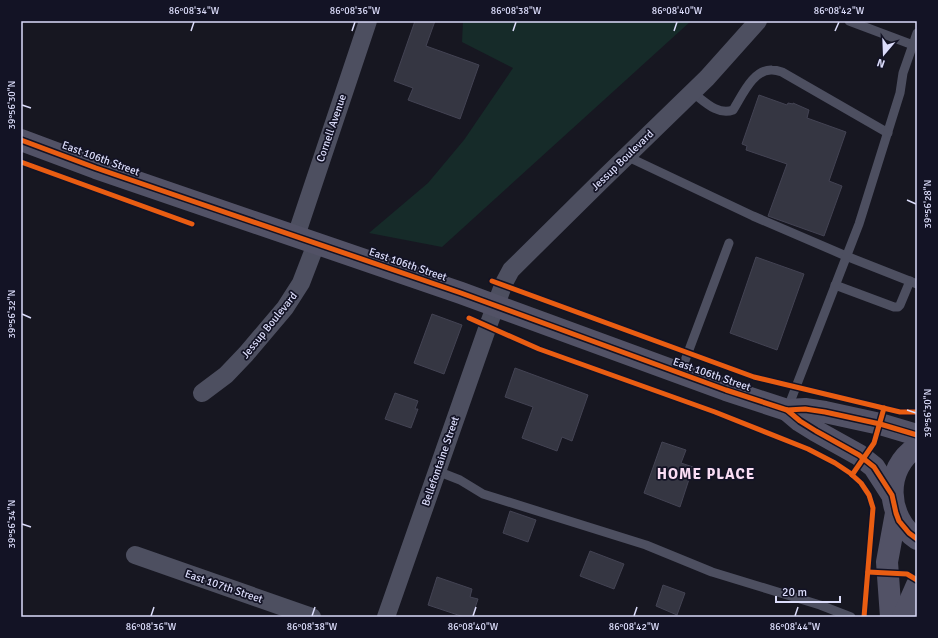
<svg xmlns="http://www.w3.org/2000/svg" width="938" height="638" font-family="Signika,sans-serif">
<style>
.green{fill:#162b29}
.building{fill:#353642;stroke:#434353}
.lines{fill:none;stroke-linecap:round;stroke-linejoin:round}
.lane{stroke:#4d4f60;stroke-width:9}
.street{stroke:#4d4f60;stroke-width:18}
.secondary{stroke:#525266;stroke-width:22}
.cycleway-casing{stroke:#131325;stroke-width:8}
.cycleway{stroke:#e95d12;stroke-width:5}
.ticks{fill:none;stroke:#dbdcfa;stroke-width:1.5}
.labels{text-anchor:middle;stroke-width:3.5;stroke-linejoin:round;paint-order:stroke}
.street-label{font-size:11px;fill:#dbdcfa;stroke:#131325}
.district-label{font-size:15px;font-weight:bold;letter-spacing:1px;fill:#faddf4;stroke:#131325}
.neatline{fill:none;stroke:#dbdcfa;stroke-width:1.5}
.ticks-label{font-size:10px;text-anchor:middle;fill:#dbdcfa}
</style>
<rect width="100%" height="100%" fill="#171721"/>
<polygon class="green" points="463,21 691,21 442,247 369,233 428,183 464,140 513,68 462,42"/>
<g class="building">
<polygon points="415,21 435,21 426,46 479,65 460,119 408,100 413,88 394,81"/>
<polygon points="759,95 787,105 788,103 793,104 793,103 809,110 807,118 846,132 829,181 842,186 824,236 768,216 787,164 746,150 747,146 742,144"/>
<polygon points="756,257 804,274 777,350 730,333"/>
<polygon points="432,314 462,325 444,374 414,363"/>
<polygon points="515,368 588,395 572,441 562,437 557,451 522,438 533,407 505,397"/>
<polygon points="395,393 418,401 415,409 418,409 411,428 385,419"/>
<polygon points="662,442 686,450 681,463 693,467 680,507 644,493"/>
<polygon points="510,511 536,520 528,542 503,533"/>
<polygon points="590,551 624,564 614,589 580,576"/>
<polygon points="437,577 472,589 470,597 478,599 472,617 464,617 428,605"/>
<polygon points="663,585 685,593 677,615 656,606"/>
</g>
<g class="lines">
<g class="lane">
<polyline points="849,21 913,45"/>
<path d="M 692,92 C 704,101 718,116 733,110 C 742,96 753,69 772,70 C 775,70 779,71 782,72 L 888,133"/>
<polyline points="626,156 753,216 846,256 917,284"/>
<polyline points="835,285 894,307 898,307 900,305 910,281"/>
<polyline points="680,374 729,243"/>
<polyline points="787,410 859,224 900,93 903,73 917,33"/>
<polyline points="437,471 460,480 483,494 646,545 712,572 820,605 851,617"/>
</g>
<g class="street">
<polyline points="296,236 368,21"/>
<polyline points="202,393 226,375 246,354 285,308 301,283 316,244"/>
<polyline points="135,555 312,617"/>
<polyline points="386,617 488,326 504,283 511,270 602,180 707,78 758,21"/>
</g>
<g class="secondary">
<polyline points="21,140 96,168 461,293 726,390 787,410 805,409 825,412 880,424 917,435"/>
<polyline points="787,410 800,421 816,431 859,455 874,467 892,495"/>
<path d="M 917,447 C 883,468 886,518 917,539"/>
<polyline points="891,617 887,562 896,513"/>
<polyline points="903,617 917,585"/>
</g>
<g class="cycleway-casing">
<g id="cycleway">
<polyline points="21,140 96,168 461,293 726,390 787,410 805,409 825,412 880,424 917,435"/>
<polyline points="21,162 192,224"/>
<polyline points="492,281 754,377 900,412 917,412"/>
<polyline points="469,318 539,349 715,412 808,449 835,463 850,473 861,483 869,495 873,508 864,617"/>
<polyline points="787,410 800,421 816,431 859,455 874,467 892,495 896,513 899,521 909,533 917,539"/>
<polyline points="852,475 874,443 884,408"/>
<polyline points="868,572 907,574 917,580"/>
</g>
</g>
<use href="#cycleway" class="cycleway"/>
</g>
<path class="ticks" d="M 191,31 L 194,22M 352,31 L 355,22M 513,31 L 516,22M 674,31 L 677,22M 835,31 L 839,22M 22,105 L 31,108M 907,200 L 916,204M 22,314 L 31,318M 907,410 L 916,413M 22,524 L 31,527M 151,616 L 154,607M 312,616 L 315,607M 473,616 L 476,607M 634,616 L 637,607M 795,616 L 798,607"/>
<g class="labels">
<g class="street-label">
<text transform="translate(331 128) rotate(-71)" y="4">Cornell Avenue</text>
<text transform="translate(101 158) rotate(20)" y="4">East 106th Street</text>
<text transform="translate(622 160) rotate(-44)" y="4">Jessup Boulevard</text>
<text transform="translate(408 264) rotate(19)" y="4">East 106th Street</text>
<text transform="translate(269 325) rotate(-51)" y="4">Jessup Boulevard</text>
<text transform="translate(712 374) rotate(19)" y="4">East 106th Street</text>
<text transform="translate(440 461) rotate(-71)" y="4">Bellefontaine Street</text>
<text transform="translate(224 586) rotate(19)" y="4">East 107th Street</text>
</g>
<g class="district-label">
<text x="706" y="479">HOME PLACE</text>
</g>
</g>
<rect width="938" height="638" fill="none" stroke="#131325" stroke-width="44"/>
<g transform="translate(884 54) rotate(199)" stroke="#131325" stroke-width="3" paint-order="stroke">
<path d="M0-3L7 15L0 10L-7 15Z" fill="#dbdcfa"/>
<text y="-6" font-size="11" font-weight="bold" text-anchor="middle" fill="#dbdcfa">N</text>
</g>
<path d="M776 596v6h64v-6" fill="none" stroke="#dbdcfa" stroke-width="2"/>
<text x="782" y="596" font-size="12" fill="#dbdcfa" stroke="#131325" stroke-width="3" paint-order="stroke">20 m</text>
<rect x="22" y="22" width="894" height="594" class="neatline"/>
<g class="ticks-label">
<text x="194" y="14">86°08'34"W</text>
<text x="355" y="14">86°08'36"W</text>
<text x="516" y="14">86°08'38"W</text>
<text x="677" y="14">86°08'40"W</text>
<text x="839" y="14">86°08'42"W</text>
<text transform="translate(11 105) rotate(-90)" y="4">39°56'30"N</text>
<text transform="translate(927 204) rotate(-90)" y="4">39°56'28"N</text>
<text transform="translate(11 314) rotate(-90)" y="4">39°56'32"N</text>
<text transform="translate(927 413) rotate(-90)" y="4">39°56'30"N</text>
<text transform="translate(11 524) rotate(-90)" y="4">39°56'34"N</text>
<text x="151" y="630">86°08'36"W</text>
<text x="312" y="630">86°08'38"W</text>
<text x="473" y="630">86°08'40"W</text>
<text x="634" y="630">86°08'42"W</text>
<text x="795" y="630">86°08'44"W</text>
</g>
</svg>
